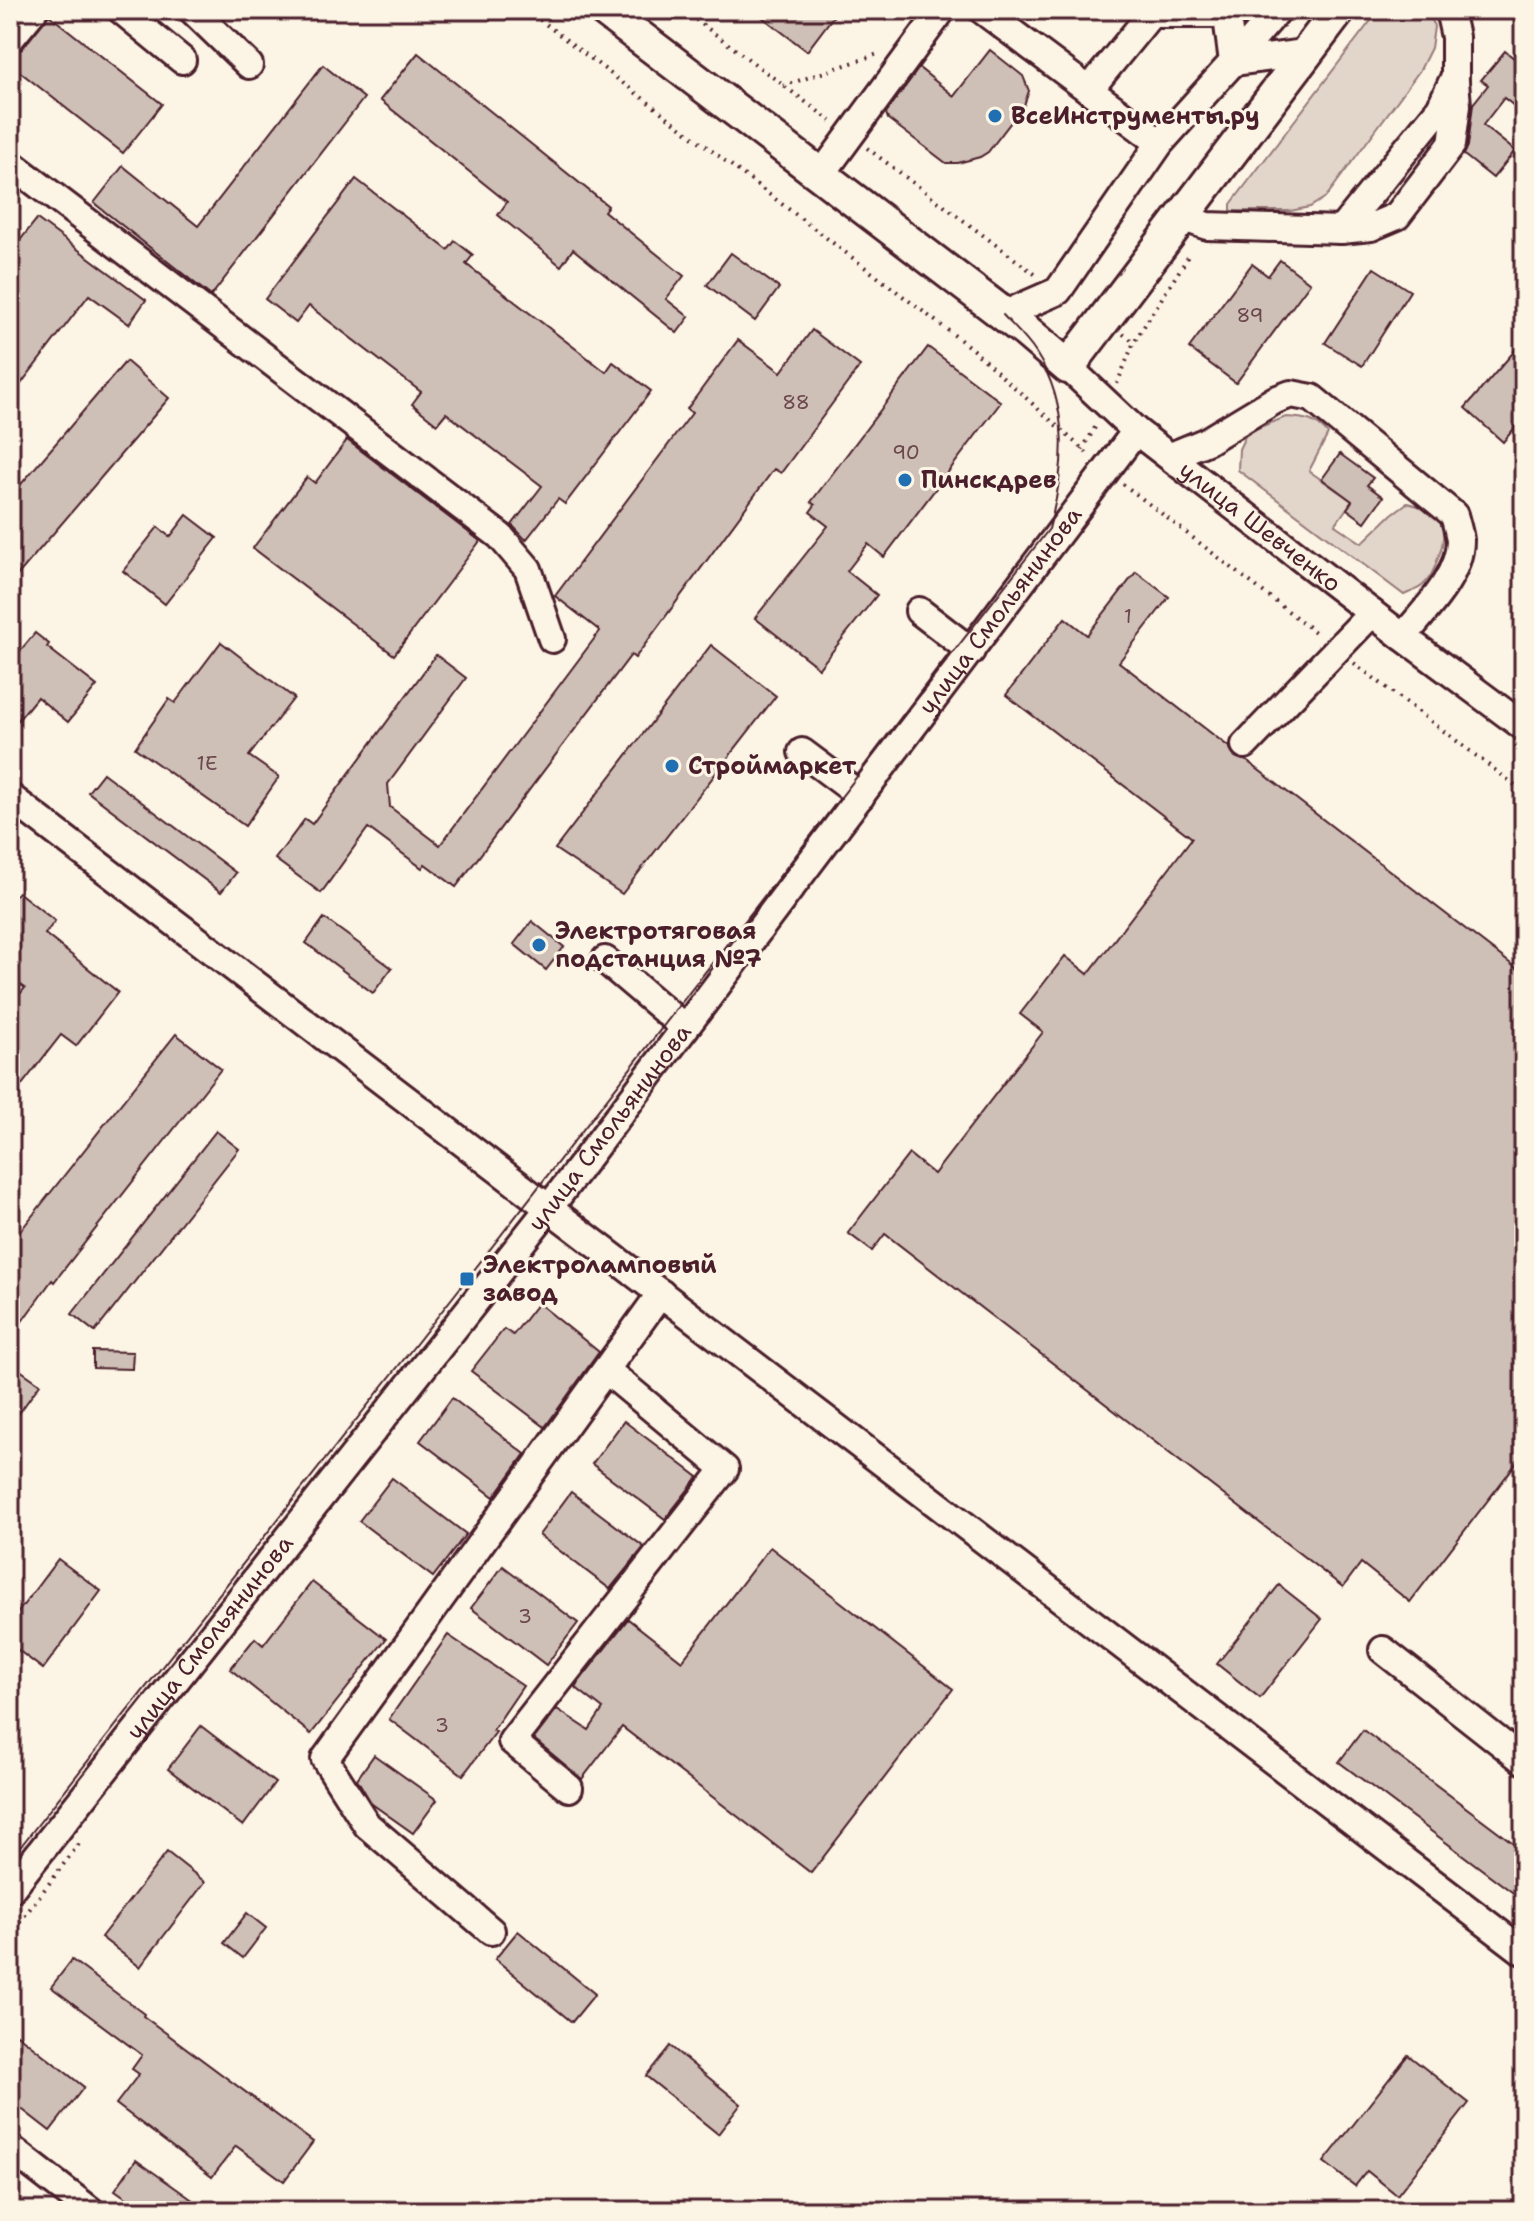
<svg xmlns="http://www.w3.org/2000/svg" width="1534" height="2221" font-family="'Shantell Sans',sans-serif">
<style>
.green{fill:#e2d5ca;stroke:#967a7a;stroke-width:2}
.building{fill:#cfc0b7;stroke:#4a1f2b;stroke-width:2}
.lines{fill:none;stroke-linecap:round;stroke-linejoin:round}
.minor-casing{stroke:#4a1f2b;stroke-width:32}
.major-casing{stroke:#4a1f2b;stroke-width:38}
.path{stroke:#4a1f2b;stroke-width:4;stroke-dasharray:2 6;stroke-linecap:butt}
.minor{stroke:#fcf5e5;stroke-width:26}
.major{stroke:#fcf5e5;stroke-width:32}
.tram{stroke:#4a1f2b;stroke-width:2}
.poi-dot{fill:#1f6fb2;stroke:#fcf5e5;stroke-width:3}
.labels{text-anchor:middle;stroke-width:6;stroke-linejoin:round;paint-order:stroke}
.number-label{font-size:20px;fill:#6b474e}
.poi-label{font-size:24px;font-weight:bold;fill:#4a1f2b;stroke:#fcf5e5;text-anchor:start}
.street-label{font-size:24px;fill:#4a1f2b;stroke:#fcf5e5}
</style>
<rect width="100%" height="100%" fill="#fcf5e5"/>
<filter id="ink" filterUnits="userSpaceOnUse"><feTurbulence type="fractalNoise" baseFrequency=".0125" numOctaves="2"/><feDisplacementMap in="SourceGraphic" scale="16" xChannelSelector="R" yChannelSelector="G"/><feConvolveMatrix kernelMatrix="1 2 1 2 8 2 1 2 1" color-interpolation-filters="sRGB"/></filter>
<g filter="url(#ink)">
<g class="green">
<polygon points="1379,10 1430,10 1434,27 1431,48 1420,70 1326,197 1310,207 1290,211 1231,211 1231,204"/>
<path d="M 1286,417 C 1304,418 1316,419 1328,434 L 1309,471 L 1352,501 L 1335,525 L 1362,543 L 1392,514 L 1407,503 C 1439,510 1451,527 1438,558 C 1435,568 1430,580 1422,586 C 1417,590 1410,592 1404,595 L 1238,470 L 1239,449 L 1247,432 Z"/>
</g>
<g class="building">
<polygon points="753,10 838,10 807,51"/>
<polygon points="49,15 162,104 123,153 10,64 10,56 22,49"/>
<polygon points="990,50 1023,76 1029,91 1024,105 988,152 980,157 958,163 946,163 888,119 886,113 919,68 954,96"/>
<polygon points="1505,51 1524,66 1524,114 1504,98 1483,125 1515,151 1493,178 1464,155 1468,146 1473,104 1488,85 1481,80"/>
<polygon points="418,53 608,206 604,211 684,276 666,299 689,317 677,333 573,249 561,266 498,215 507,202 380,100"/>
<polygon points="323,65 364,98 211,296 94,203 123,166 198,226"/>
<polygon points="356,179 448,250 455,241 473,255 466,264 606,372 613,362 651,391 565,504 558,499 526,540 512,525 542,486 446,413 437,424 412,404 421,392 309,306 296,323 265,299"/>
<polygon points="37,219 146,300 129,324 89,295 10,398 10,253"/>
<polygon points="731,253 779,288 755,321 707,285"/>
<polygon points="1280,260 1310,283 1236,383 1189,348 1252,264 1268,276"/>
<polygon points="1374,268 1410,291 1362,366 1325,343"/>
<polygon points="812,330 860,366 781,473 774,469 635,658 631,655 456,887 425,864 422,868 368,828 321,893 275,859 305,819 312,824 436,655 466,678 388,784 390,807 440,845 600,631 555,596 692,413 687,409 738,340 781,372"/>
<polygon points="1524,340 1524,417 1503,442 1465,408"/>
<polygon points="928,347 1001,402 884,557 868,544 847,571 877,595 819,668 755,618 828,526 810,512 815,505 811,502"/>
<polygon points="126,361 169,398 10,584 10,497"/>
<polygon points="347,440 480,541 394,655 253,548 307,477 315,483"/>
<polygon points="1340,454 1373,478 1367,485 1383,497 1365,522 1347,509 1352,501 1322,479"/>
<polygon points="187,515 217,538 165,604 123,571 158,527 170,537"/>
<polygon points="1136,572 1169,597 1119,662 1229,747 1235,757 1247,761 1524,974 1524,1453 1410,1602 1361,1563 1343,1587 885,1234 872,1251 848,1233 909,1154 934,1174 1043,1032 1020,1014 1065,956 1088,974 1192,838 1006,695 1065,618 1087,635"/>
<polygon points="35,633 49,644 47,647 97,686 68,722 37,697 10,730 10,663"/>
<polygon points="221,642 294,698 249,756 279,777 245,826 135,748 169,699 175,703"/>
<polygon points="711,645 776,696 622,894 555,849"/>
<polygon points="103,773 236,873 221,892 88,792"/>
<polygon points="18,892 55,921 45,934 118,992 76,1046 61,1035 10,1100 10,1006 25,988 10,977 10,902"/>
<polygon points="324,918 392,968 373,993 306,943"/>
<polygon points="532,921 564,947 546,970 514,944"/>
<polygon points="176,1034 221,1069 54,1282 52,1280 10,1338 10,1244"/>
<polygon points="216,1131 239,1149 95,1332 72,1314"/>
<polygon points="538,1303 599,1352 545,1427 471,1371 504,1329 513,1335"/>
<polygon points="93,1351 133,1352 132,1369 93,1368"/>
<polygon points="10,1363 40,1384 10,1426"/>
<polygon points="452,1398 525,1454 494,1497 420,1441"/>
<polygon points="624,1421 698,1477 665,1519 592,1464"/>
<polygon points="392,1478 466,1534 433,1577 359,1521"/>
<polygon points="571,1492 644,1547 610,1589 539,1535"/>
<polygon points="770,1547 953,1689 811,1873 622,1727 582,1779 534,1739 557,1709 589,1730 603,1709 575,1687 628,1619 682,1661"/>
<polygon points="58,1559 101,1591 43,1669 10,1644 10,1623"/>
<polygon points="503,1566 578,1623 546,1665 471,1608"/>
<polygon points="312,1582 386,1639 311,1734 230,1669 255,1638 263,1645"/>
<polygon points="1279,1585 1322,1619 1260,1698 1217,1664"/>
<polygon points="448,1635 523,1686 493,1730 496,1732 463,1775 389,1719"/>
<polygon points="201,1726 275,1783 243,1826 168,1769"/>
<polygon points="1363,1730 1524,1851 1524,1901 1339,1762"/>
<polygon points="374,1755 437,1800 413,1833 372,1804 357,1779"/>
<polygon points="167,1852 205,1882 140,1967 101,1937"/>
<polygon points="247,1913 266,1928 243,1958 224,1943"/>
<polygon points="518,1931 595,1994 572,2022 495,1959"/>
<polygon points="72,1960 144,2014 143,2016 313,2142 284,2181 236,2146 212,2177 116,2104 139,2074 132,2069 142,2055 51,1987"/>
<polygon points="17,2034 84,2087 50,2131 10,2100 10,2043"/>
<polygon points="670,2046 741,2104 718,2134 646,2076"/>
<polygon points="1408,2055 1469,2103 1397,2195 1367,2171 1355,2186 1324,2162"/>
<polygon points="136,2160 208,2211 145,2211 115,2190"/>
</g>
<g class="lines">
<g class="minor-casing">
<g id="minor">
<polyline points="121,10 182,60"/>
<polyline points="192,10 249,65"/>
<polyline points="982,10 1160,143"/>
<polyline points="10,39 34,10"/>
<polyline points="1233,62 1305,53"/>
<polyline points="1233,62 1278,10"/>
<polyline points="1089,90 1151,14 1227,14"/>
<polyline points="10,163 500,536 528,569 552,639"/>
<polyline points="821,175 942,10"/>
<polyline points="1181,217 1207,226 1341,230 1440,108 1455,76 1455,37 1449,10"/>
<polyline points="1341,230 1371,227 1397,216 1452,144 1457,105 1455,81"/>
<polyline points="1003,315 1058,291 1160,143 1233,62 1226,10"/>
<path id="s1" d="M 1068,367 L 1136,431 L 1403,637 L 1524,727"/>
<path d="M 1171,456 L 1207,441 L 1275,400 L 1291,394 L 1312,398 L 1454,515 C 1456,523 1459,532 1460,540 C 1460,577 1424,611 1403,637"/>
<polyline points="919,611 971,651"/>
<polyline points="1245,745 1372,613"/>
<polyline points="802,752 861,796"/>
<polyline points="10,797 1524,1952"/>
<polyline points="605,960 685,1028"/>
<polyline points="1383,1650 1524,1761"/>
<polyline points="569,1788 512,1741 725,1469 606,1370"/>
<path id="s2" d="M 10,1890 L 549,1208 L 1136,431"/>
<polyline points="491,1931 367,1825 325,1759 661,1293"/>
<polyline points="10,2148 91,2211"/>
</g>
</g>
<g class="major-casing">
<polyline id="major" points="604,10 1027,332 1068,367 1339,10"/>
</g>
<g class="path">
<polyline points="527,10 971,348 1089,455"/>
<polyline points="683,10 831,121"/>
<polyline points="1365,19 1371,10"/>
<polyline points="783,86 881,53"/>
<polyline points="867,148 1036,275"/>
<polyline points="1123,334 1134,342 1188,257"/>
<polyline points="1117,384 1134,342"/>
<polyline points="1082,450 1097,424"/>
<polyline points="1123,484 1319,635"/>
<polyline points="1354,663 1524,792"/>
<polyline points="10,1935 82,1840"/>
</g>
<use href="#minor" class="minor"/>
<use href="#major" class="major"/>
<path class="tram" d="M 10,1860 L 467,1279 L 1049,529 C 1065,469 1071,407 1036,353 C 1027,339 1014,327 1003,315"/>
</g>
</g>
<g class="poi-dot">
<circle cx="995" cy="116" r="8"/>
<circle cx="905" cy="480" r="8"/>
<circle cx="672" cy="766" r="8"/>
<circle cx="539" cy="945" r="8"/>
<rect x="459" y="1271" width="16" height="16" rx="4"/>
</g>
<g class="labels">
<g class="number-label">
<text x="1250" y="322">89</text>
<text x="796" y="409">88</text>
<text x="906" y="459">90</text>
<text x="1128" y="623">1</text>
<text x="207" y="770">1Е</text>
<text x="525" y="1623">3</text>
<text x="442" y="1732">3</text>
</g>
<g class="poi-label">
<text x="1011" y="124">ВсеИнструменты.ру</text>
<text x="921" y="488">Пинскдрев</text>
<text x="688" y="774">Строймаркет</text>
<text x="555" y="939">Электротяговая<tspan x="555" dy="28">подстанция №7</tspan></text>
<text x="483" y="1273">Электроламповый<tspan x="483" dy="28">завод</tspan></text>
</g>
<g class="street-label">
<text dy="8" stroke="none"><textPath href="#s1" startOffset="250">улица Шевченко</textPath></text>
<text dy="8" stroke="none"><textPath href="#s2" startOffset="1618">улица Смольянинова</textPath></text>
<text dy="8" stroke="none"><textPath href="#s2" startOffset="970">улица Смольянинова</textPath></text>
<text dy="8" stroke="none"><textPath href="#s2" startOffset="322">улица Смольянинова</textPath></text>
</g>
</g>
<rect width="1534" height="2221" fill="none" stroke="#fcf5e5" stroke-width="40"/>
<rect x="20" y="20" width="1494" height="2181" fill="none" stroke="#4a1f2b" stroke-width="3" filter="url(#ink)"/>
</svg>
